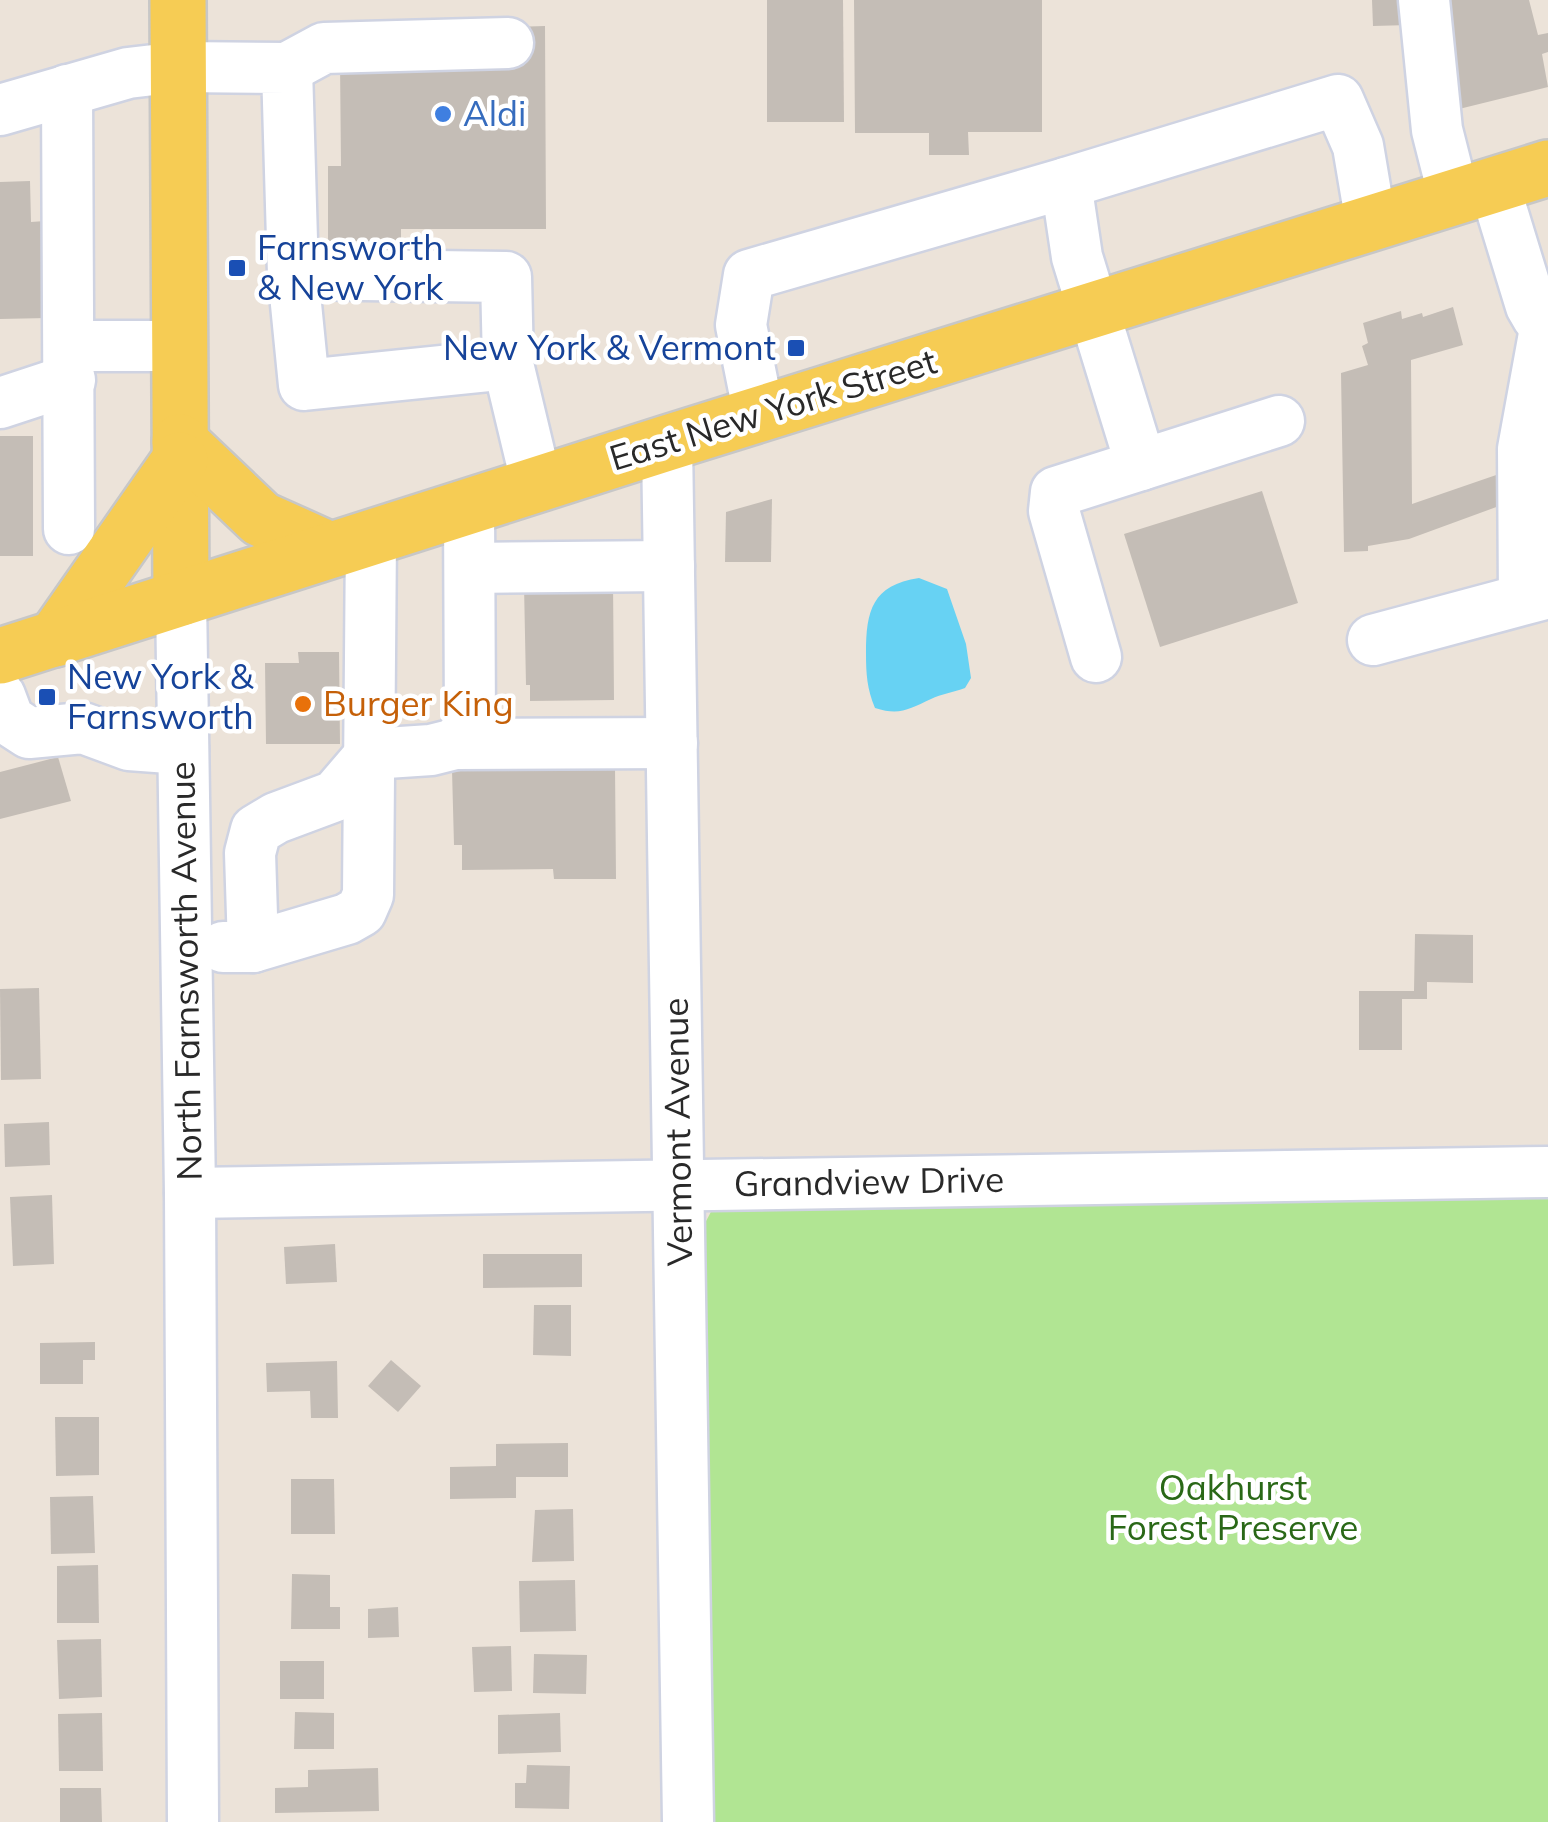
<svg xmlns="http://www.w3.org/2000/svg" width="1548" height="1822" font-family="Mulish,sans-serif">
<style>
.green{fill:#b1e593}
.water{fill:#67d2f3}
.building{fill:#c4bdb6}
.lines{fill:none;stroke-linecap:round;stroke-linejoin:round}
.minor-casing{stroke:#cfd3e2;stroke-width:55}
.major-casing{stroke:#c7c7c7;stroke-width:60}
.minor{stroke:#fff;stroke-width:50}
.major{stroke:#f6cc54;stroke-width:55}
.shop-dot{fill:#3f7fe0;stroke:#fff;stroke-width:4}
.transit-dot{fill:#1a4fb4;stroke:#fff;stroke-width:4}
.food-dot{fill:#e8710a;stroke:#fff;stroke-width:4}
.labels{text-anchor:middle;stroke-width:9;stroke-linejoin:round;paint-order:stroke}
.shop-label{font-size:35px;fill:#366cbe;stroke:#fff;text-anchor:start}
.transit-label{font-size:35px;fill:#164399;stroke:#fff;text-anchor:start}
.street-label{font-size:35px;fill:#292929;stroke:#fff}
.food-label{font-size:35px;fill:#c56008;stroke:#fff;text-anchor:start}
.park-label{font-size:35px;fill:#2a6817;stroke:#fff}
</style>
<rect width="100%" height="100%" fill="#ece3d9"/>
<polygon class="green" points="1548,1192 1548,1822 713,1822 703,1227 714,1206"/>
<path class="water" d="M 919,578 L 947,589 L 966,644 L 971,678 L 965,688 C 954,692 941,694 931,699 C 909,709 900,716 875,708 C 867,689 866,674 866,653 C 866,611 872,585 919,578 Z"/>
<g class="building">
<polygon points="767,0 843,0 844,122 767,122"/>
<polygon points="854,0 1042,0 1042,132 968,132 969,155 929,155 929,133 855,133"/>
<polygon points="1372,0 1408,0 1409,25 1373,26"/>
<polygon points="1433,0 1529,0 1538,35 1548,33 1548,52 1542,54 1548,87 1459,109"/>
<polygon points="545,26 546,229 401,229 401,241 328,241 328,166 341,166 340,62 512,27"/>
<polygon points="30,181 31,222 45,221 47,318 0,319 0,182"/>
<polygon points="231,257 241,257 242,277 231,277"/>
<polygon points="1453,307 1463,345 1411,360 1412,504 1502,473 1510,502 1409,539 1368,546 1368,551 1344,552 1341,373 1368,365 1362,346 1368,343 1363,323 1401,311 1402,319 1422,313 1423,317"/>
<rect x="0" y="436" width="33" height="120"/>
<polygon points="1262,491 1298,603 1160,647 1124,534"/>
<polygon points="772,499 771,562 725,562 726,512"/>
<polygon points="613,581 614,700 530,701 530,685 526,685 524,585"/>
<polygon points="298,652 339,652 340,744 266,744 265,663 299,663"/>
<polygon points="58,757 71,801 0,819 0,772"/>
<polygon points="615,767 616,879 554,879 553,869 462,870 462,845 454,845 452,770"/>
<polygon points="1415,934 1473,935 1473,983 1427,982 1427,999 1402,999 1402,1050 1359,1050 1359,991 1414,991"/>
<polygon points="39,988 41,1079 1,1080 0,989"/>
<polygon points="49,1122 50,1165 5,1167 4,1124"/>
<polygon points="52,1195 54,1264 13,1266 10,1197"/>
<polygon points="335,1244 337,1282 286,1284 284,1247"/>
<polygon points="483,1254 582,1254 582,1287 483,1288"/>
<polygon points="534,1305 571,1305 571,1356 533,1355"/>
<polygon points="95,1342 95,1360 83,1360 83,1384 40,1384 40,1343"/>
<polygon points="391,1360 421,1386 398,1412 368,1386"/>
<polygon points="337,1361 338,1418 311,1418 310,1391 267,1392 266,1363"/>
<polygon points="55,1417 99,1417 99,1475 56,1476"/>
<polygon points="568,1443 568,1477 516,1477 516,1498 450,1499 450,1467 496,1466 496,1444"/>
<polygon points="291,1479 334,1479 335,1534 291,1534"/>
<polygon points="93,1496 95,1553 51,1554 50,1497"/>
<polygon points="573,1509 574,1561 532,1562 535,1510"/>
<polygon points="98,1565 99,1623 57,1623 57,1566"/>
<polygon points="292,1574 330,1575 330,1607 340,1607 340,1629 291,1629"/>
<polygon points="575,1580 576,1631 520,1632 519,1581"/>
<polygon points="398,1607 399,1637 368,1638 368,1609"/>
<polygon points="101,1639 102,1697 59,1699 57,1640"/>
<polygon points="511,1646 512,1691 474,1692 472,1647"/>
<polygon points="534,1654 587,1655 586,1694 533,1693"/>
<rect x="280" y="1661" width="44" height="38"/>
<polygon points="295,1712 334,1713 334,1749 294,1749"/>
<polygon points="102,1713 103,1771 59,1771 58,1714"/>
<polygon points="560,1713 561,1752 498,1754 498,1715"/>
<polygon points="527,1765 570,1766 569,1809 515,1808 515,1783 526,1783"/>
<polygon points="378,1768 379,1811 275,1813 275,1788 308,1787 308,1770"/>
<polygon points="60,1788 101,1788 102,1822 60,1822"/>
</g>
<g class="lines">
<g class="minor-casing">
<g id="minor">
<polyline points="1424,0 1437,130 1454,197"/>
<polyline points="287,68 324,48 508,43"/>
<polyline points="67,90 69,529"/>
<polyline points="0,110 128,73 179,67 287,68 293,274 304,385 508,364"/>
<polyline points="1066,183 1338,100 1358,146 1371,223"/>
<polyline points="1494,185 1531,306 1538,318 1548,324"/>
<polyline points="293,274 506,277 508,364 537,485"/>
<polyline points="70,346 179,346"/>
<polyline points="0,403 70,380"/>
<polyline points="759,415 741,325 749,275 1066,183 1077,257 1141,465 1279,421"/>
<polyline points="667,443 688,1822"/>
<polyline points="470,568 669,566"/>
<polyline points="181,598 190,1193 193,1822"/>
<polyline points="1524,598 1523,449 1546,323"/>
<polyline points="1373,640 1548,593"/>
<polyline points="1096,657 1054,511 1056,492 1141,465"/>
<polyline points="0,696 9,720 29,733 83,728 129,745 183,749"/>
<polyline points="455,744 672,743"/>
<polyline points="223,947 253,947 347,919 361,911 368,895 371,537"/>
<polyline points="253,947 250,853 256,830 276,818 335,796 371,754 431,750 455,744 470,727 469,506"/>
<polyline points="190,1193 1548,1172"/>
</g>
</g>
<g class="major-casing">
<g id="major">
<polyline points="178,0 181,598"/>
<polyline points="180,442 261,519 330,550"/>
<polyline points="55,639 180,460"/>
<polyline points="0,656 667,443 1548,168"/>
</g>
</g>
<use href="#minor" class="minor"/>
<use href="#major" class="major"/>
</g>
<circle class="shop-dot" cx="443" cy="114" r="10"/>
<g class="transit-dot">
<rect x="227" y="258" width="20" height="20" rx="5"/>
<rect x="786" y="338" width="20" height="20" rx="5"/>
<rect x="37" y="687" width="20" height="20" rx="5"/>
</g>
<circle class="food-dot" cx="303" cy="704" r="10"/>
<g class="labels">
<g class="shop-label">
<text x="463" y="126">Aldi</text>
</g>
<g class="transit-label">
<text x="257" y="260">Farnsworth<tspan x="257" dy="40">&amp; New York</tspan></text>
<text x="776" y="360" text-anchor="end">New York &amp; Vermont</text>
<text x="67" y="689">New York &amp;<tspan x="67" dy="40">Farnsworth</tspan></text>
</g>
<g class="street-label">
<text transform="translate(773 410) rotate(-17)" y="12">East New York Street</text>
<text transform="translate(186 971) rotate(-91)" y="12">North Farnsworth Avenue</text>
<text transform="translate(678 1132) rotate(-91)" y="12">Vermont Avenue</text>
<text transform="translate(869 1182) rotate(-1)" y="12">Grandview Drive</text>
</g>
<g class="food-label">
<text x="323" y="716">Burger King</text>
</g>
<g class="park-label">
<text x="1233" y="1500">Oakhurst<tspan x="1233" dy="40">Forest Preserve</tspan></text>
</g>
</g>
</svg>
